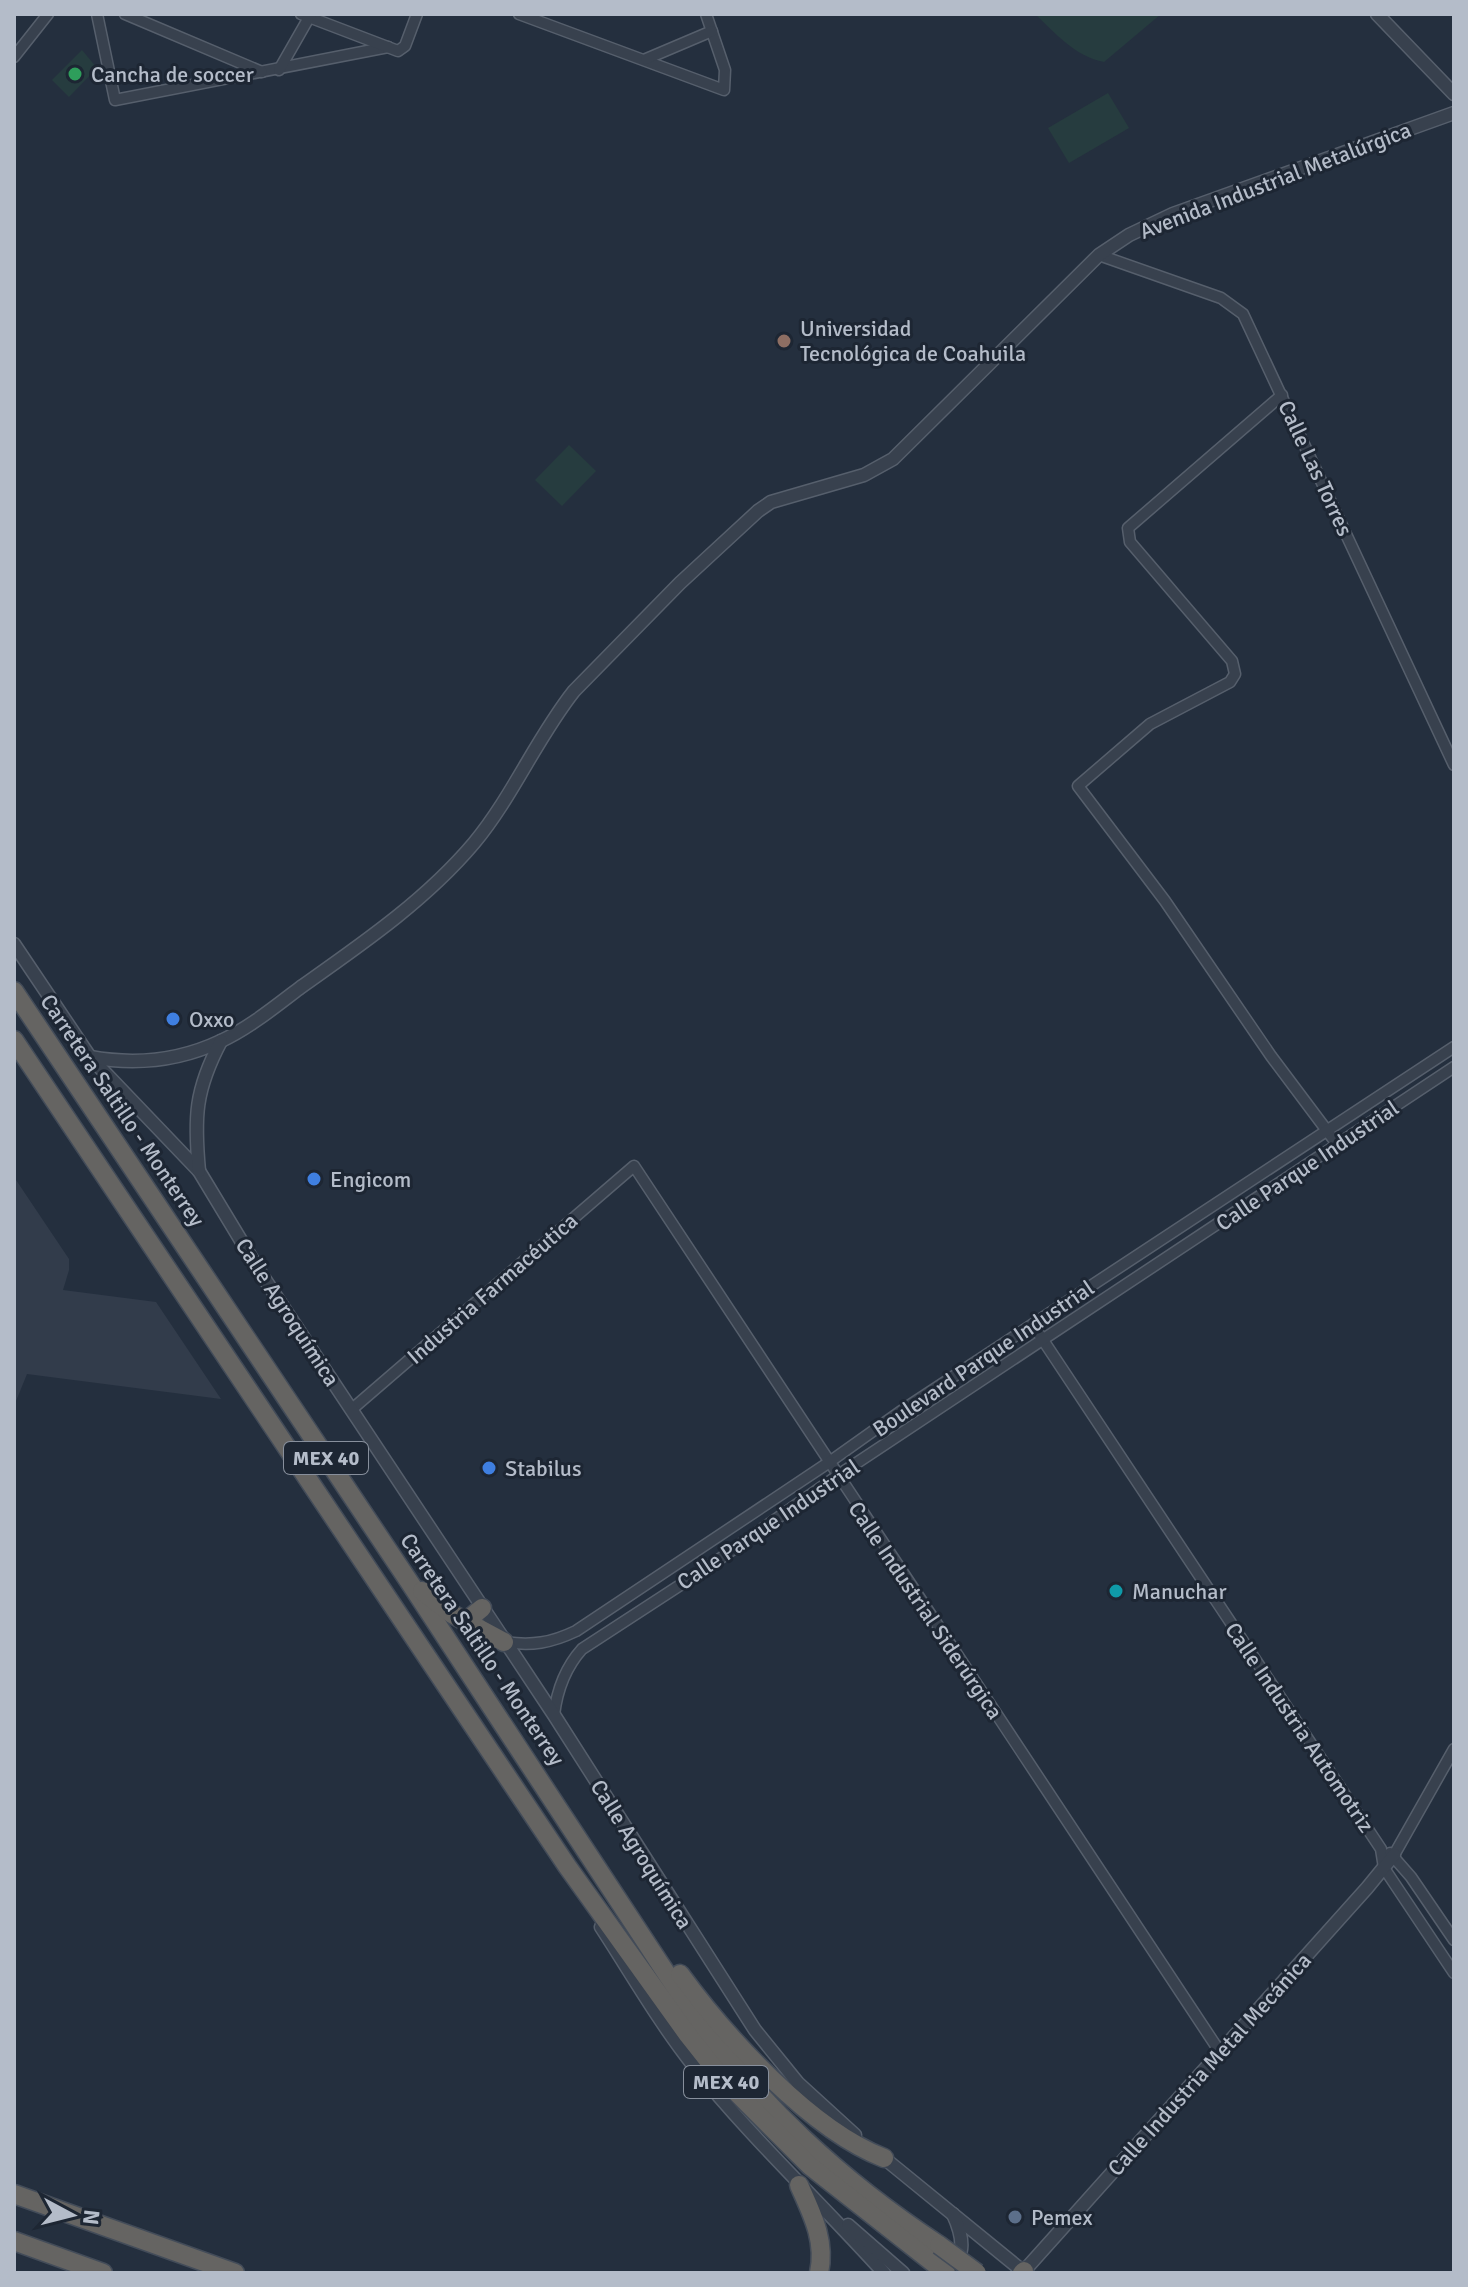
<svg xmlns="http://www.w3.org/2000/svg" width="1468" height="2287" font-family="Signika,sans-serif">
<style>
.airport{fill:#323c4b}
.green{fill:#263c3f}
.lines{fill:none;stroke-linecap:round;stroke-linejoin:round}
.minor-casing{stroke:#565f6c;stroke-width:13}
.tertiary-casing{stroke:#565f6c;stroke-width:15}
.trunk-casing{stroke:#434c59;stroke-width:21}
.minor{stroke:#38414e;stroke-width:10}
.tertiary{stroke:#38414e;stroke-width:12}
.trunk{stroke:#656462;stroke-width:18}
.trunk-bridge-casing{stroke:#434c59;stroke-width:21;stroke-linecap:butt}
.trunk-bridge{stroke:#656462;stroke-width:18}
.leisure-dot{fill:#2e9e5b;stroke:#1d2633;stroke-width:3}
.education-dot{fill:#8d6e63;stroke:#1d2633;stroke-width:3}
.shop-dot{fill:#3f7fe0;stroke:#1d2633;stroke-width:3}
.culture-dot{fill:#0f9aa8;stroke:#1d2633;stroke-width:3}
.service-dot{fill:#5c6f8a;stroke:#1d2633;stroke-width:3}
.labels{text-anchor:middle;stroke-width:6;stroke-linejoin:round;paint-order:stroke}
.shield{fill:#1d2633;stroke:#878f9c;stroke-width:2}
.shield-label{font-size:20px;font-weight:bold;fill:#b4bcc9}
.poi-label{font-size:22px;fill:#b4bcc9;stroke:#1d2633;text-anchor:start}
.street-label{font-size:22px;fill:#b4bcc9;stroke:#1d2633}
</style>
<rect width="100%" height="100%" fill="#242f3e"/>
<polygon class="airport" points="14,1177 69,1259 69,1270 63,1290 156,1302 221,1399 27,1374 14,1406"/>
<g class="green">
<path d="M 1035,14 L 1161,14 L 1104,62 C 1076,57 1055,33 1035,14 Z"/>
<polygon points="82,50 97,68 69,97 52,80"/>
<polygon points="1108,93 1129,128 1069,163 1048,128"/>
<polygon points="569,445 596,471 562,506 535,480"/>
</g>
<g class="lines">
<g class="minor-casing">
<g id="minor">
<polyline points="97,14 115,100 388,47"/>
<polyline points="125,14 262,72"/>
<polyline points="301,14 398,51 405,46 417,14"/>
<polyline points="519,14 724,90 725,70 706,14"/>
<polyline points="14,57 48,14"/>
<polyline points="646,59 712,31"/>
<polyline points="279,70 311,14"/>
<polyline points="1099,255 1221,298 1243,314 1454,765"/>
<polyline points="1282,395 1128,528 1130,542 1232,661 1235,674 1230,682 1150,724 1078,786 1165,901 1271,1056 1337,1144"/>
<polyline points="1033,1325 1381,1849 1384,1868 1454,1973"/>
<polyline points="351,1410 634,1166 1220,2052"/>
<path d="M 504,1642 C 532,1646 551,1643 576,1631 L 828,1463 L 904,1409 L 1454,1047"/>
<path d="M 554,1715 C 557,1690 565,1668 582,1649 L 711,1565 L 837,1476 L 1454,1067"/>
<polyline points="1390,1853 1411,1877 1454,1940"/>
<polyline points="1394,1855 1454,1749"/>
</g>
</g>
<g class="tertiary-casing">
<g id="tertiary">
<polyline points="1377,14 1454,94"/>
<polyline points="14,944 90,1057 199,1171 260,1272 554,1715 755,2030 798,2083 855,2135"/>
<path d="M 90,1057 C 134,1065 179,1061 221,1041 C 249,1028 276,1006 301,987 C 362,944 426,900 474,843 C 513,796 536,739 574,691 L 680,583 L 758,511 L 771,502 L 864,475 L 893,459 L 1099,255 L 1129,235 L 1173,214 L 1454,113"/>
<path d="M 199,1171 C 194,1117 195,1090 221,1041"/>
<path d="M 601,1927 C 631,1973 659,2022 693,2065 C 752,2139 821,2203 884,2273"/>
<polyline points="879,2154 1025,2273"/>
<polyline points="848,2225 903,2273"/>
<polyline points="1024,2271 1367,1888 1394,1855"/>
<path d="M 948,2273 C 967,2255 963,2236 953,2214"/>
</g>
</g>
<g class="trunk-casing">
<g id="trunk">
<path d="M 14,991 L 410,1583 L 691,2011 C 761,2106 840,2180 939,2245"/>
<polyline points="14,1040 567,1866 688,2035 722,2078 810,2166 946,2273"/>
<polyline points="422,1591 452,1614 504,1642"/>
<polyline points="465,1622 482,1608"/>
<path d="M 680,1974 C 726,2037 811,2130 884,2158"/>
<path d="M 799,2185 C 812,2214 826,2241 819,2273"/>
<polyline points="14,2194 235,2273"/>
<polyline points="14,2241 103,2273"/>
<polyline points="1022,2273 1024,2271"/>
</g>
</g>
<use href="#minor" class="minor"/>
<use href="#tertiary" class="tertiary"/>
<use href="#trunk" class="trunk"/>
<g class="trunk-bridge-casing">
<polyline id="trunk-bridge" points="939,2245 977,2273"/>
</g>
<use href="#trunk-bridge" class="trunk-bridge"/>
</g>
<circle class="leisure-dot" cx="75" cy="74" r="8"/>
<circle class="education-dot" cx="784" cy="341" r="8"/>
<g class="shop-dot">
<circle cx="173" cy="1019" r="8"/>
<circle cx="314" cy="1179" r="8"/>
<circle cx="489" cy="1468" r="8"/>
</g>
<circle class="culture-dot" cx="1116" cy="1591" r="8"/>
<circle class="service-dot" cx="1015" cy="2217" r="8"/>
<g class="labels">
<g class="shield">
<rect x="284" y="1442" width="84" height="32" rx="6"/>
<rect x="684" y="2066" width="84" height="32" rx="6"/>
</g>
<g class="shield-label">
<text x="326" y="1465">MEX 40</text>
<text x="726" y="2089">MEX 40</text>
</g>
<g class="poi-label">
<text x="91" y="82">Cancha de soccer</text>
<text x="800" y="336">Universidad<tspan x="800" dy="25">Tecnológica de Coahuila</tspan></text>
<text x="189" y="1027">Oxxo</text>
<text x="330" y="1187">Engicom</text>
<text x="505" y="1476">Stabilus</text>
<text x="1132" y="1599">Manuchar</text>
<text x="1031" y="2225">Pemex</text>
</g>
<g class="street-label">
<text transform="translate(1275 180) rotate(-21)" y="8">Avenida Industrial Metalúrgica</text>
<text transform="translate(1316 468) rotate(65)" y="8">Calle Las Torres</text>
<text transform="translate(123 1110) rotate(56)" y="8">Carretera Saltillo - Monterrey</text>
<text transform="translate(1307 1165) rotate(-34)" y="8">Calle Parque Industrial</text>
<text transform="translate(492 1288) rotate(-41)" y="8">Industria Farmacéutica</text>
<text transform="translate(288 1312) rotate(57)" y="8">Calle Agroquímica</text>
<text transform="translate(983 1358) rotate(-34)" y="8">Boulevard Parque Industrial</text>
<text transform="translate(768 1524) rotate(-34)" y="8">Calle Parque Industrial</text>
<text transform="translate(926 1610) rotate(56)" y="8">Calle Industrial Siderúrgica</text>
<text transform="translate(483 1649) rotate(56)" y="8">Carretera Saltillo - Monterrey</text>
<text transform="translate(1300 1727) rotate(56)" y="8">Calle Industria Automotriz</text>
<text transform="translate(642 1854) rotate(58)" y="8">Calle Agroquímica</text>
<text transform="translate(1209 2064) rotate(-48)" y="8">Calle Industria Metal Mecánica</text>
</g>
</g>
<rect width="1468" height="2287" fill="none" stroke="#b4bcc9" stroke-width="32"/>
<g transform="translate(72 2215) rotate(97)" stroke="#1d2633" stroke-width="6" paint-order="stroke">
<path d="M0-6L14 30L0 20L-14 30Z" fill="#b4bcc9"/>
<text y="-12" font-size="22" font-weight="bold" text-anchor="middle" fill="#b4bcc9">N</text>
</g>
</svg>
